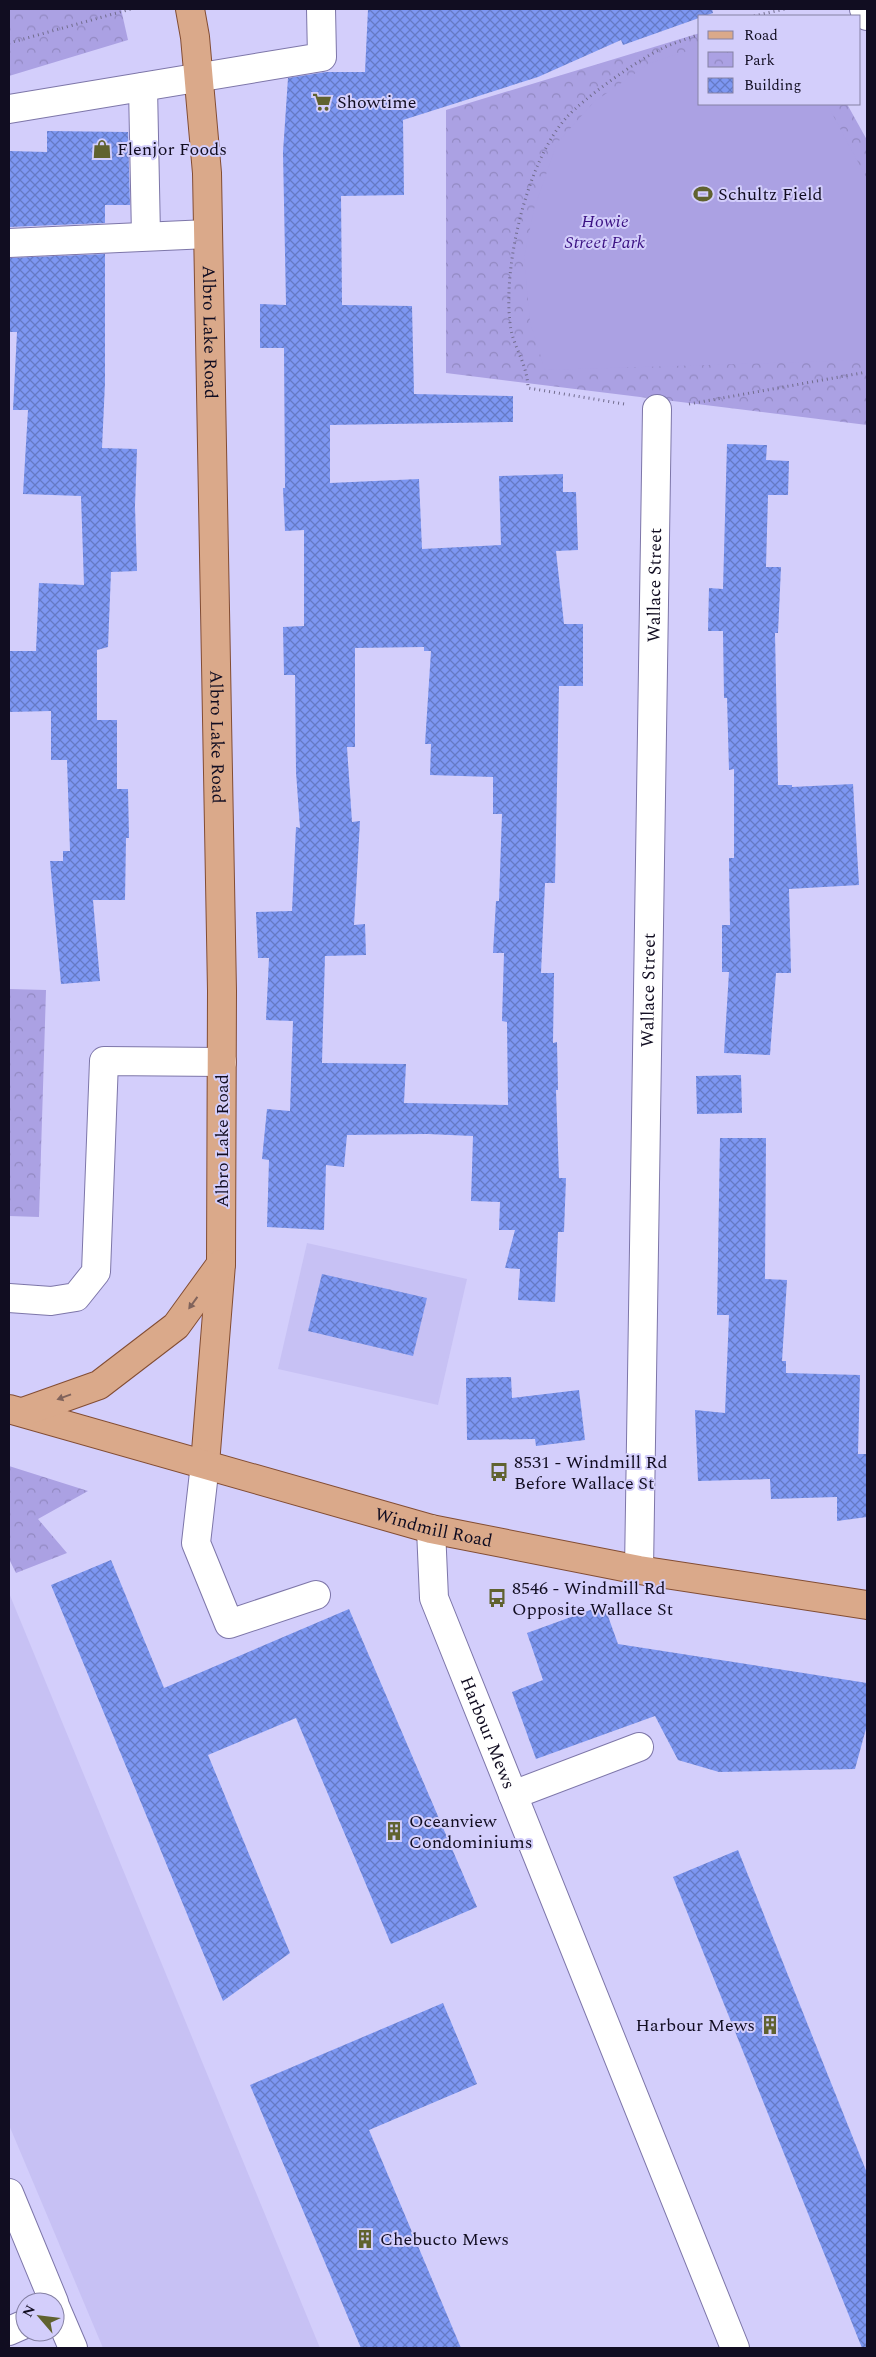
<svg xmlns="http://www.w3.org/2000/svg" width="876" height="2357" font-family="Spectral,serif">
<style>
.built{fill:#c7c1f4}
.park{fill:url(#park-crowns)}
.garden{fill:#aba1e3}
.building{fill:url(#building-cross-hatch);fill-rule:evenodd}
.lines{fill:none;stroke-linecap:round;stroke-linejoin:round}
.minor-casing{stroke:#7d76a9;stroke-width:30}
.major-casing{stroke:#834d33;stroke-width:30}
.path{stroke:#716c8d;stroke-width:3;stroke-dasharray:1 4;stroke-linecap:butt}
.minor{stroke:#fff;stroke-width:28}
.major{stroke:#daa98a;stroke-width:28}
.oneway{fill:#80635b}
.labels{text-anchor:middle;stroke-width:4;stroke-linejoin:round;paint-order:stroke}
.poi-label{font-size:18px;fill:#110d21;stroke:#d3cefb;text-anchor:start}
.park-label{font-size:18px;font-style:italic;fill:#3b1283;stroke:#d3cefb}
.street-label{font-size:18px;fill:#110d21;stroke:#d3cefb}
</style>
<defs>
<pattern id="park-crowns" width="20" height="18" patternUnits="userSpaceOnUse" patternTransform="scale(1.25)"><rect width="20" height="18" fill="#aba1e3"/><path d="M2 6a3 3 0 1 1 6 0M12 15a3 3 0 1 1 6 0" fill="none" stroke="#9289c2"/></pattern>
<pattern id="building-cross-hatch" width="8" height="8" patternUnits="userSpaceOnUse" patternTransform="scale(1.25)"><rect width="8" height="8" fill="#7d97f2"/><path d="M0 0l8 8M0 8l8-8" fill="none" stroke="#657ac4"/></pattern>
</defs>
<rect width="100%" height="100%" fill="#d3cefb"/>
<g class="built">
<polygon points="307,1243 467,1279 438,1405 278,1369"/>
<polygon points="9,1593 320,2348 103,2348 9,2125"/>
</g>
<g class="park">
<polygon points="9,9 121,9 128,40 9,76"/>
<polygon points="700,33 700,104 847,104 867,140 867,425 446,373 446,110"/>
<polygon points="9,989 46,990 39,1217 9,1216"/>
<polygon points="9,1466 88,1491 38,1519 67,1553 16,1573 9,1559"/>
</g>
<polygon class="garden" points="700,47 700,104 827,104 867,179 867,360 545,370 530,322 524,258 534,209 557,143 594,102 650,63"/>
<g class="building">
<path d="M 368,9 L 712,9 L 713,13 L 623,45 L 621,40 L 538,77 L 403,120 L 404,195 L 341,196 L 342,305 L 412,306 L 414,394 L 513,396 L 513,422 L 330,425 L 330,483 L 419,479 L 422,549 L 501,545 L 499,476 L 563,474 L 563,492 L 576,492 L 578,550 L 556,551 L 564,624 L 583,624 L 583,686 L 559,686 L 555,883 L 545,883 L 541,973 L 554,973 L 553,1043 L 557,1042 L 558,1090 L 556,1090 L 559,1178 L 566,1178 L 564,1232 L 558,1232 L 555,1302 L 518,1300 L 520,1269 L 505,1268 L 515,1230 L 499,1230 L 500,1202 L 471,1201 L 473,1136 L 427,1134 L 347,1135 L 344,1167 L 326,1165 L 324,1230 L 267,1227 L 269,1160 L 262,1159 L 267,1109 L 290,1111 L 293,1021 L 266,1020 L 269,958 L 258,958 L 256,912 L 292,911 L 296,827 L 300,828 L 296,772 L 295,675 L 284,675 L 283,627 L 304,626 L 304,530 L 285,531 L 283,488 L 285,488 L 284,348 L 260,348 L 260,304 L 286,305 L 283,152 L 288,78 L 326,72 L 365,72 ZM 424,647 L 424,651 L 431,651 L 425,744 L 431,744 L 430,775 L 493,777 L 493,814 L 502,814 L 499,901 L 496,901 L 493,953 L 504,953 L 502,1021 L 507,1022 L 508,1105 L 404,1103 L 406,1064 L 322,1063 L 325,956 L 366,955 L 365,924 L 354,925 L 360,821 L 352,822 L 347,747 L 355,747 L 355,648 Z"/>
<polygon points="47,131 128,132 130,205 105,205 105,223 9,227 9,151 47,152"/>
<polygon points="105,254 105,383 102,448 137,449 135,506 137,571 111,572 108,647 97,650 97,720 117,720 117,789 128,789 129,838 126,838 125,900 93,900 100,981 61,984 50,861 63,861 63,851 70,851 67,760 51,760 51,711 9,712 9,651 36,651 39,583 84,585 81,496 23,494 28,410 13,410 17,332 9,332 9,258"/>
<polygon points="727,444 767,445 766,460 789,461 788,495 768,495 766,567 781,567 778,633 775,633 778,785 792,785 792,787 853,784 859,885 789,889 791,973 776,973 770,1055 724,1053 729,972 722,972 722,925 730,925 729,858 734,858 734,769 729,770 727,698 724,698 723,631 708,631 709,588 723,589"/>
<polygon points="741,1075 742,1113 697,1114 696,1076"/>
<polygon points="720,1138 766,1138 765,1279 787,1280 782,1361 786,1361 786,1373 860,1375 858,1454 867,1454 867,1517 837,1521 837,1497 771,1499 770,1479 698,1481 695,1410 725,1413 729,1315 717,1315"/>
<polygon points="322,1274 427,1298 413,1356 308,1331"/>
<polygon points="511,1377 512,1398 579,1390 585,1440 536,1446 535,1439 467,1440 466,1378"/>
<polygon points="111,1560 164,1688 349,1609 477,1907 391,1944 296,1718 208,1755 290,1953 223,2001 51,1585"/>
<polygon points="604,1605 618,1644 867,1683 867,1725 855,1769 719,1772 678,1760 655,1716 536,1759 512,1692 543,1680 527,1633"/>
<polygon points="738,1850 867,2173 867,2348 862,2348 673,1877"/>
<polygon points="443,2003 477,2084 369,2130 461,2348 361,2348 250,2085"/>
</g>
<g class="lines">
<g class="minor-casing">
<g id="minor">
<polyline points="864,9 867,16"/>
<polyline points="143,87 146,236"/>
<polyline points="9,109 322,57 321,9"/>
<polyline points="9,243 208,234"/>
<polyline points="9,1298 51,1301 76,1297 96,1272 104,1061 222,1062"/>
<polyline points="205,1464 196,1543 229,1624 316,1595"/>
<path id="s1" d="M 431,1529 L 434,1598 L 735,2348"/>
<path id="s2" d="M 639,1570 L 657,409"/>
<polyline points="513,1795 639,1747"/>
<polyline points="9,2193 54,2302"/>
<polyline points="55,2306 73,2348"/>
<polyline points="9,2331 25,2324"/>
</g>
</g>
<g class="major-casing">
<g id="major">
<path id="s3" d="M 190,9 L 195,37 L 207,173 L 222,991 L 221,1264 L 205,1464"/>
<path id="s4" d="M 9,1409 L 431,1529 L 639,1570 L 867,1605"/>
<polyline points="23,1412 99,1385 176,1326 221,1264"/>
</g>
</g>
<g class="path">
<polyline points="754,16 785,9"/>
<polyline points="9,43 131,9"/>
<path d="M 624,404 L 528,388 C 527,361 512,346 510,323 C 503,265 527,162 566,118 C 584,98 636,61 661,49 C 673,43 687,39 700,34"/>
<polyline points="689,404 867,372"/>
</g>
<use href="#minor" class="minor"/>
<use href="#major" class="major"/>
</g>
<defs><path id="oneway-solid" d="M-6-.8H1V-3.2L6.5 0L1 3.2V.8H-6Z" transform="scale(1.25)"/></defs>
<g class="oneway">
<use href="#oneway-solid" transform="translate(193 1303) rotate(126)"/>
<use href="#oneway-solid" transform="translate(64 1397) rotate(160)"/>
</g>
<defs>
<g id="supermarket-bare" transform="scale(1.5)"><path d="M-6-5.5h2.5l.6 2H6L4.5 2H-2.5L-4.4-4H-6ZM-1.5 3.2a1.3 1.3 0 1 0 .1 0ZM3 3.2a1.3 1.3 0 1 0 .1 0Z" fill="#60622f" stroke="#d3cefb" stroke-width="2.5" paint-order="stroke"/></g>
<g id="shop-bare" transform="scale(1.5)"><path d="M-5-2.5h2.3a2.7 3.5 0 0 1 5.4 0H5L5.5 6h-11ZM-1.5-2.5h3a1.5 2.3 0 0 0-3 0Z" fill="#60622f" stroke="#d3cefb" stroke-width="2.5" paint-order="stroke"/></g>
<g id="stadium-bare" transform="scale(1.5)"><path d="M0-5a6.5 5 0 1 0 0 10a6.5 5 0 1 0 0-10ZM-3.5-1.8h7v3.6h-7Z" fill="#60622f" stroke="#d3cefb" stroke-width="2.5" paint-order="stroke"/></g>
<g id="bus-bare" transform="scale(1.5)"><path d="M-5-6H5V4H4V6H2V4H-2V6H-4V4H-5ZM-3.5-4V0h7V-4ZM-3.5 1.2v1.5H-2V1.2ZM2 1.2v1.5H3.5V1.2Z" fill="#60622f" stroke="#d3cefb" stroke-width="2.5" paint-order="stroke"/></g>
<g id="building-bare" transform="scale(1.5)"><path d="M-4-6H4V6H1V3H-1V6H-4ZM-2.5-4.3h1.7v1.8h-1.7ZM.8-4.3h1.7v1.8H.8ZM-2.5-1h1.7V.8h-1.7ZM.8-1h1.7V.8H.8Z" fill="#60622f" stroke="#d3cefb" stroke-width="2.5" paint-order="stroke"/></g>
</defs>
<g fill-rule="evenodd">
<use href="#supermarket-bare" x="322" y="102"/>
<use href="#shop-bare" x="102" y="149"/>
<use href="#stadium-bare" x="703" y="194"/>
<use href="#bus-bare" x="499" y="1472"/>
<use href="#bus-bare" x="497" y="1598"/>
<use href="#building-bare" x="394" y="1831"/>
<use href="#building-bare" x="770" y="2025"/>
<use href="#building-bare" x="365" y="2239"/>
</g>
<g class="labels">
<g class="poi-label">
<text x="337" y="108">Showtime</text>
<text x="117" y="155">Flenjor Foods</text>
<text x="718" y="200">Schultz Field</text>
<text x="514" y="1468">8531 - Windmill Rd<tspan x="514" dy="21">Before Wallace St</tspan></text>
<text x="512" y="1594">8546 - Windmill Rd<tspan x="512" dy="21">Opposite Wallace St</tspan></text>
<text x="409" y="1827">Oceanview<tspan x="409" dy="21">Condominiums</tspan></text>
<text x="755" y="2031" text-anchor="end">Harbour Mews</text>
<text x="380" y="2245">Chebucto Mews</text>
</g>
<g class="park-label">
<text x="605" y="227">Howie<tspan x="605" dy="21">Street Park</tspan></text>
</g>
<g class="street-label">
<text dy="6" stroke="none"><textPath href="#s3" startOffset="324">Albro Lake Road</textPath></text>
<text dy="6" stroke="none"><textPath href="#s2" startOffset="985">Wallace Street</textPath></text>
<text dy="6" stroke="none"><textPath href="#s3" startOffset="729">Albro Lake Road</textPath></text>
<text dy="6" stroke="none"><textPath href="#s2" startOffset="580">Wallace Street</textPath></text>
<text transform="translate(222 1141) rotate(-90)" y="6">Albro Lake Road</text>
<text dy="6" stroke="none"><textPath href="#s4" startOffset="441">Windmill Road</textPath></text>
<text dy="6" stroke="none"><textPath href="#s1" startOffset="214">Harbour Mews</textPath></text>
</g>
</g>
<rect width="876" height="2357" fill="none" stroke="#110d21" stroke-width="20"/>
<rect x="698" y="15" width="162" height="90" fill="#d3cefb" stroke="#8581a4"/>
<rect x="708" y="31" width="25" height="8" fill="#daa98a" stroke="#8581a4"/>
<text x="744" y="40" font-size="15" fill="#110d21">Road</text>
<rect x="708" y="52" width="25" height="15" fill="url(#park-crowns)" stroke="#8581a4"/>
<text x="744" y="65" font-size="15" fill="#110d21">Park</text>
<rect x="708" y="78" width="25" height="15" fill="url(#building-cross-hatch)" stroke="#8581a4"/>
<text x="744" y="90" font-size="15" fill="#110d21">Building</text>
<g transform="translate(40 2317) rotate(298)"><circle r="24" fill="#d3cefb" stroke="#8581a4"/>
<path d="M0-4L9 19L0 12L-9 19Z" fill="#60622f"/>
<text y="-8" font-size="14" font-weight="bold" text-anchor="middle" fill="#110d21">N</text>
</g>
</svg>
